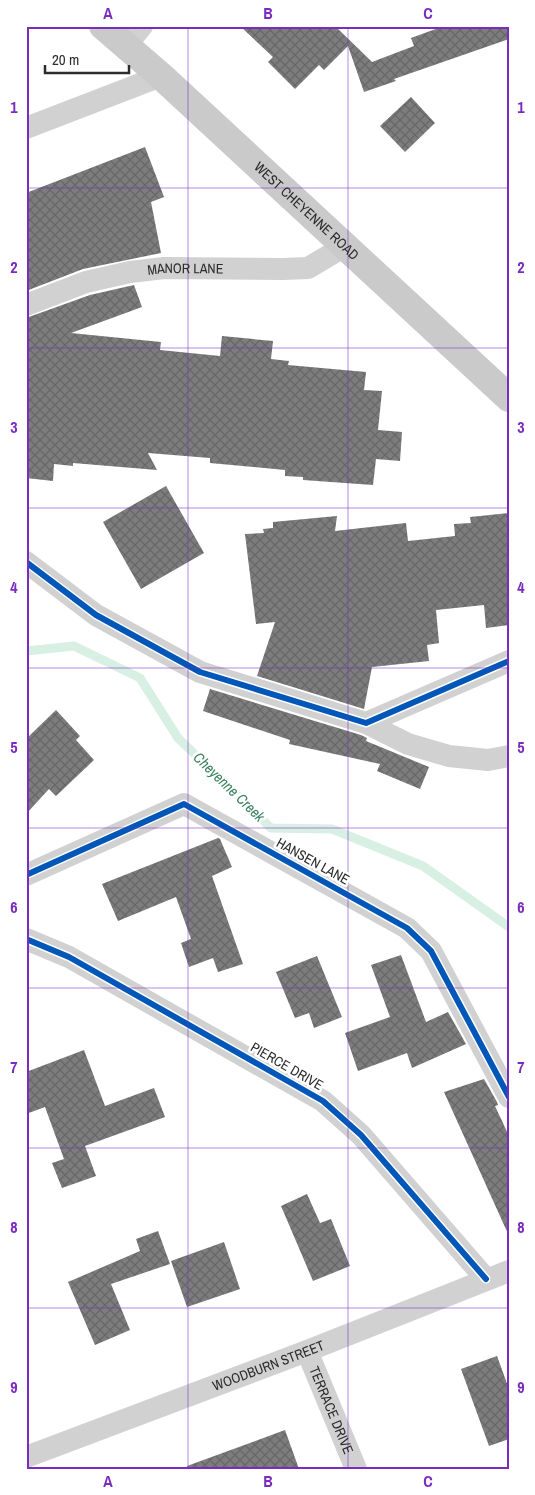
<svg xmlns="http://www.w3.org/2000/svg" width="535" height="1495" font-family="'Archivo Narrow',sans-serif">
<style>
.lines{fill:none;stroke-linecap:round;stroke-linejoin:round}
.stream{stroke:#d8efe4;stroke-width:9}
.building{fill:url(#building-cross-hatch)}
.minor{stroke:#d1d1d1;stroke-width:22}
.secondary{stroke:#cacaca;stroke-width:28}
.cycleway-casing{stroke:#fff;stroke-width:9}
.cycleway{stroke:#0057b8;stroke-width:6}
.grid{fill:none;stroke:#7b2cbf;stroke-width:1;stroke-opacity:0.55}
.labels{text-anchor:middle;stroke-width:5;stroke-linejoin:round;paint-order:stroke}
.street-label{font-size:14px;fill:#2c2c2c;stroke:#fff}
.water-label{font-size:15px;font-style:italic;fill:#3d8362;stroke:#fff}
.neatline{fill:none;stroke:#7b2cbf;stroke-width:2}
.grid-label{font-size:16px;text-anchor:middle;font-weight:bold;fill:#7b2cbf}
</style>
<defs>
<pattern id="building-cross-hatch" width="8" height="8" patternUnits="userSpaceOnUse" patternTransform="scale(1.25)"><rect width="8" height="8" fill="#7d7d7d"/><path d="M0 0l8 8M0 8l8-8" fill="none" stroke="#676767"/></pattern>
</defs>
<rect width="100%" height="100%" fill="#fff"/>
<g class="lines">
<polyline class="stream" points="26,651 74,646 140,678 178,738 271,828 332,829 423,866 509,927"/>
</g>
<g class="building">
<polygon points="240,26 335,26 372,62 414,46 411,38 444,26 509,26 509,39 394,79 396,81 364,92 348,46 324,70 319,65 295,89 268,62 273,57"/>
<polygon points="411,97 435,123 405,152 380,126"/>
<polygon points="145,147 164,197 151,202 161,253 83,269 26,291 26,193"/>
<polygon points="134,285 142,307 71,333 161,342 160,350 220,356 222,336 273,341 271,359 289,361 288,365 366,372 364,390 382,391 378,430 402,432 400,461 376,459 373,485 303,480 303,477 285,476 285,470 210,463 210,458 148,453 157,470 73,463 73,466 54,464 53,481 26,478 26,318 90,295"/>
<polygon points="166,486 204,553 141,589 103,522"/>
<polygon points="509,513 509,625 486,628 484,605 436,610 439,643 427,645 429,661 372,667 364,709 257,676 275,622 256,624 245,534 264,533 263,529 273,528 273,522 337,516 335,531 406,523 408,541 455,536 454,524 471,523 470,517"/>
<polygon points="210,689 361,735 367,738 366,741 429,767 420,789 377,771 380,764 289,744 290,740 203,711"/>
<polygon points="56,710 80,736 76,740 94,760 56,796 49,789 26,814 26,739"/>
<polygon points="218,838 220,839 232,867 212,876 243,964 218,972 213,958 189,967 181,943 191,939 176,897 118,921 102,884"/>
<polygon points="401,955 426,1022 448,1012 466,1044 412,1068 407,1053 358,1071 345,1033 390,1017 371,965"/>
<polygon points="317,956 342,1017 314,1028 309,1013 295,1018 276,972"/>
<polygon points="84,1050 105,1106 154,1088 165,1117 85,1146 96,1176 62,1188 52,1163 64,1159 45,1107 26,1114 26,1072"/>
<polygon points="484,1079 497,1102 498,1105 495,1106 509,1136 509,1236 444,1092"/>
<polygon points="307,1194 320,1223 331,1219 350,1266 313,1281 281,1206"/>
<polygon points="158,1231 170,1264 111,1284 130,1330 95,1345 68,1282 140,1251 136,1239"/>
<polygon points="224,1242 240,1289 187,1307 171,1261"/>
<polygon points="497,1356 509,1389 509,1439 489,1446 461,1369"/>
<polygon points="285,1430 299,1469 188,1469 187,1466"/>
</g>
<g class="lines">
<g class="minor">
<polyline points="126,46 142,26"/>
<polyline points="26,128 161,76"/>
<path id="s1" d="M 26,305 L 86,282 L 130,272 L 164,268 L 283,269 L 308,268 L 345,246"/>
<polyline points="26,562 96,615 200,672 366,723 509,661"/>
<polyline points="366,723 408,744 449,756 488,760 509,756"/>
<polyline points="26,875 184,804 407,928 431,951 509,1097"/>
<polyline points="26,939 69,957 323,1101 361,1135 486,1279"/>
<path id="s2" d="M 307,1351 L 356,1469"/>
<path id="s3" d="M 26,1457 L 307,1351 L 509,1271"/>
</g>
<path class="secondary" id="s4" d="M 103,26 L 161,76 L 509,398"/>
<g class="cycleway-casing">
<g id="cycleway">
<polyline points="26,562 96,615 200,672 366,723 509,661"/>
<polyline points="26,875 184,804 407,928 431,951 509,1097"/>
<polyline points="26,939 69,957 323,1101 361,1135 486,1279"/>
</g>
</g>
<use href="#cycleway" class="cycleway"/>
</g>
<path class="grid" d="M 188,26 L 188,1469M 348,26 L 348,1469M 26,188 L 509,188M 26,348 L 509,348M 26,508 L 509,508M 26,668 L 509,668M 26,828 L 509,828M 26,988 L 509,988M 26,1148 L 509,1148M 26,1308 L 509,1308"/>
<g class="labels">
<g class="street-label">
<text dy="5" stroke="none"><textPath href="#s4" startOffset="275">WEST CHEYENNE ROAD</textPath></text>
<text dy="5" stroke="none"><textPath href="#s1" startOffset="165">MANOR LANE</textPath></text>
<text transform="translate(313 861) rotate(29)" y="5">HANSEN LANE</text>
<text transform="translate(287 1066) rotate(30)" y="5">PIERCE DRIVE</text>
<text dy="5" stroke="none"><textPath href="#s3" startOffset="259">WOODBURN STREET</textPath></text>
<text dy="5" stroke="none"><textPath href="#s2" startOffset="64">TERRACE DRIVE</textPath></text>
</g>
<g class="water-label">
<text transform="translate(229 787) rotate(44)" y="5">Cheyenne Creek</text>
</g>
</g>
<rect width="535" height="1495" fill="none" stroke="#ffffff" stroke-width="55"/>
<path d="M45 65v8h84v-8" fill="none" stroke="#2c2c2c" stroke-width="2.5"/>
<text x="52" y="65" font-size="15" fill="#2c2c2c" stroke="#ffffff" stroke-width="4" paint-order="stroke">20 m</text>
<rect x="28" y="28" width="480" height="1440" class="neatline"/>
<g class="grid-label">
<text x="108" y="19">A</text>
<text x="268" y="19">B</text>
<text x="428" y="19">C</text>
<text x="14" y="113">1</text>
<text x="521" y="113">1</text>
<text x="14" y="273">2</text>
<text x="521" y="273">2</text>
<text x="14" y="433">3</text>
<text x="521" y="433">3</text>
<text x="14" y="593">4</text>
<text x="521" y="593">4</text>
<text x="14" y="753">5</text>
<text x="521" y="753">5</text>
<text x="14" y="913">6</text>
<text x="521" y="913">6</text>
<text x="14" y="1073">7</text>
<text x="521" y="1073">7</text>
<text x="14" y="1233">8</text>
<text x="521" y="1233">8</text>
<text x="14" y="1393">9</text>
<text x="521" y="1393">9</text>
<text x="108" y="1487">A</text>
<text x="268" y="1487">B</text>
<text x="428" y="1487">C</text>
</g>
</svg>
